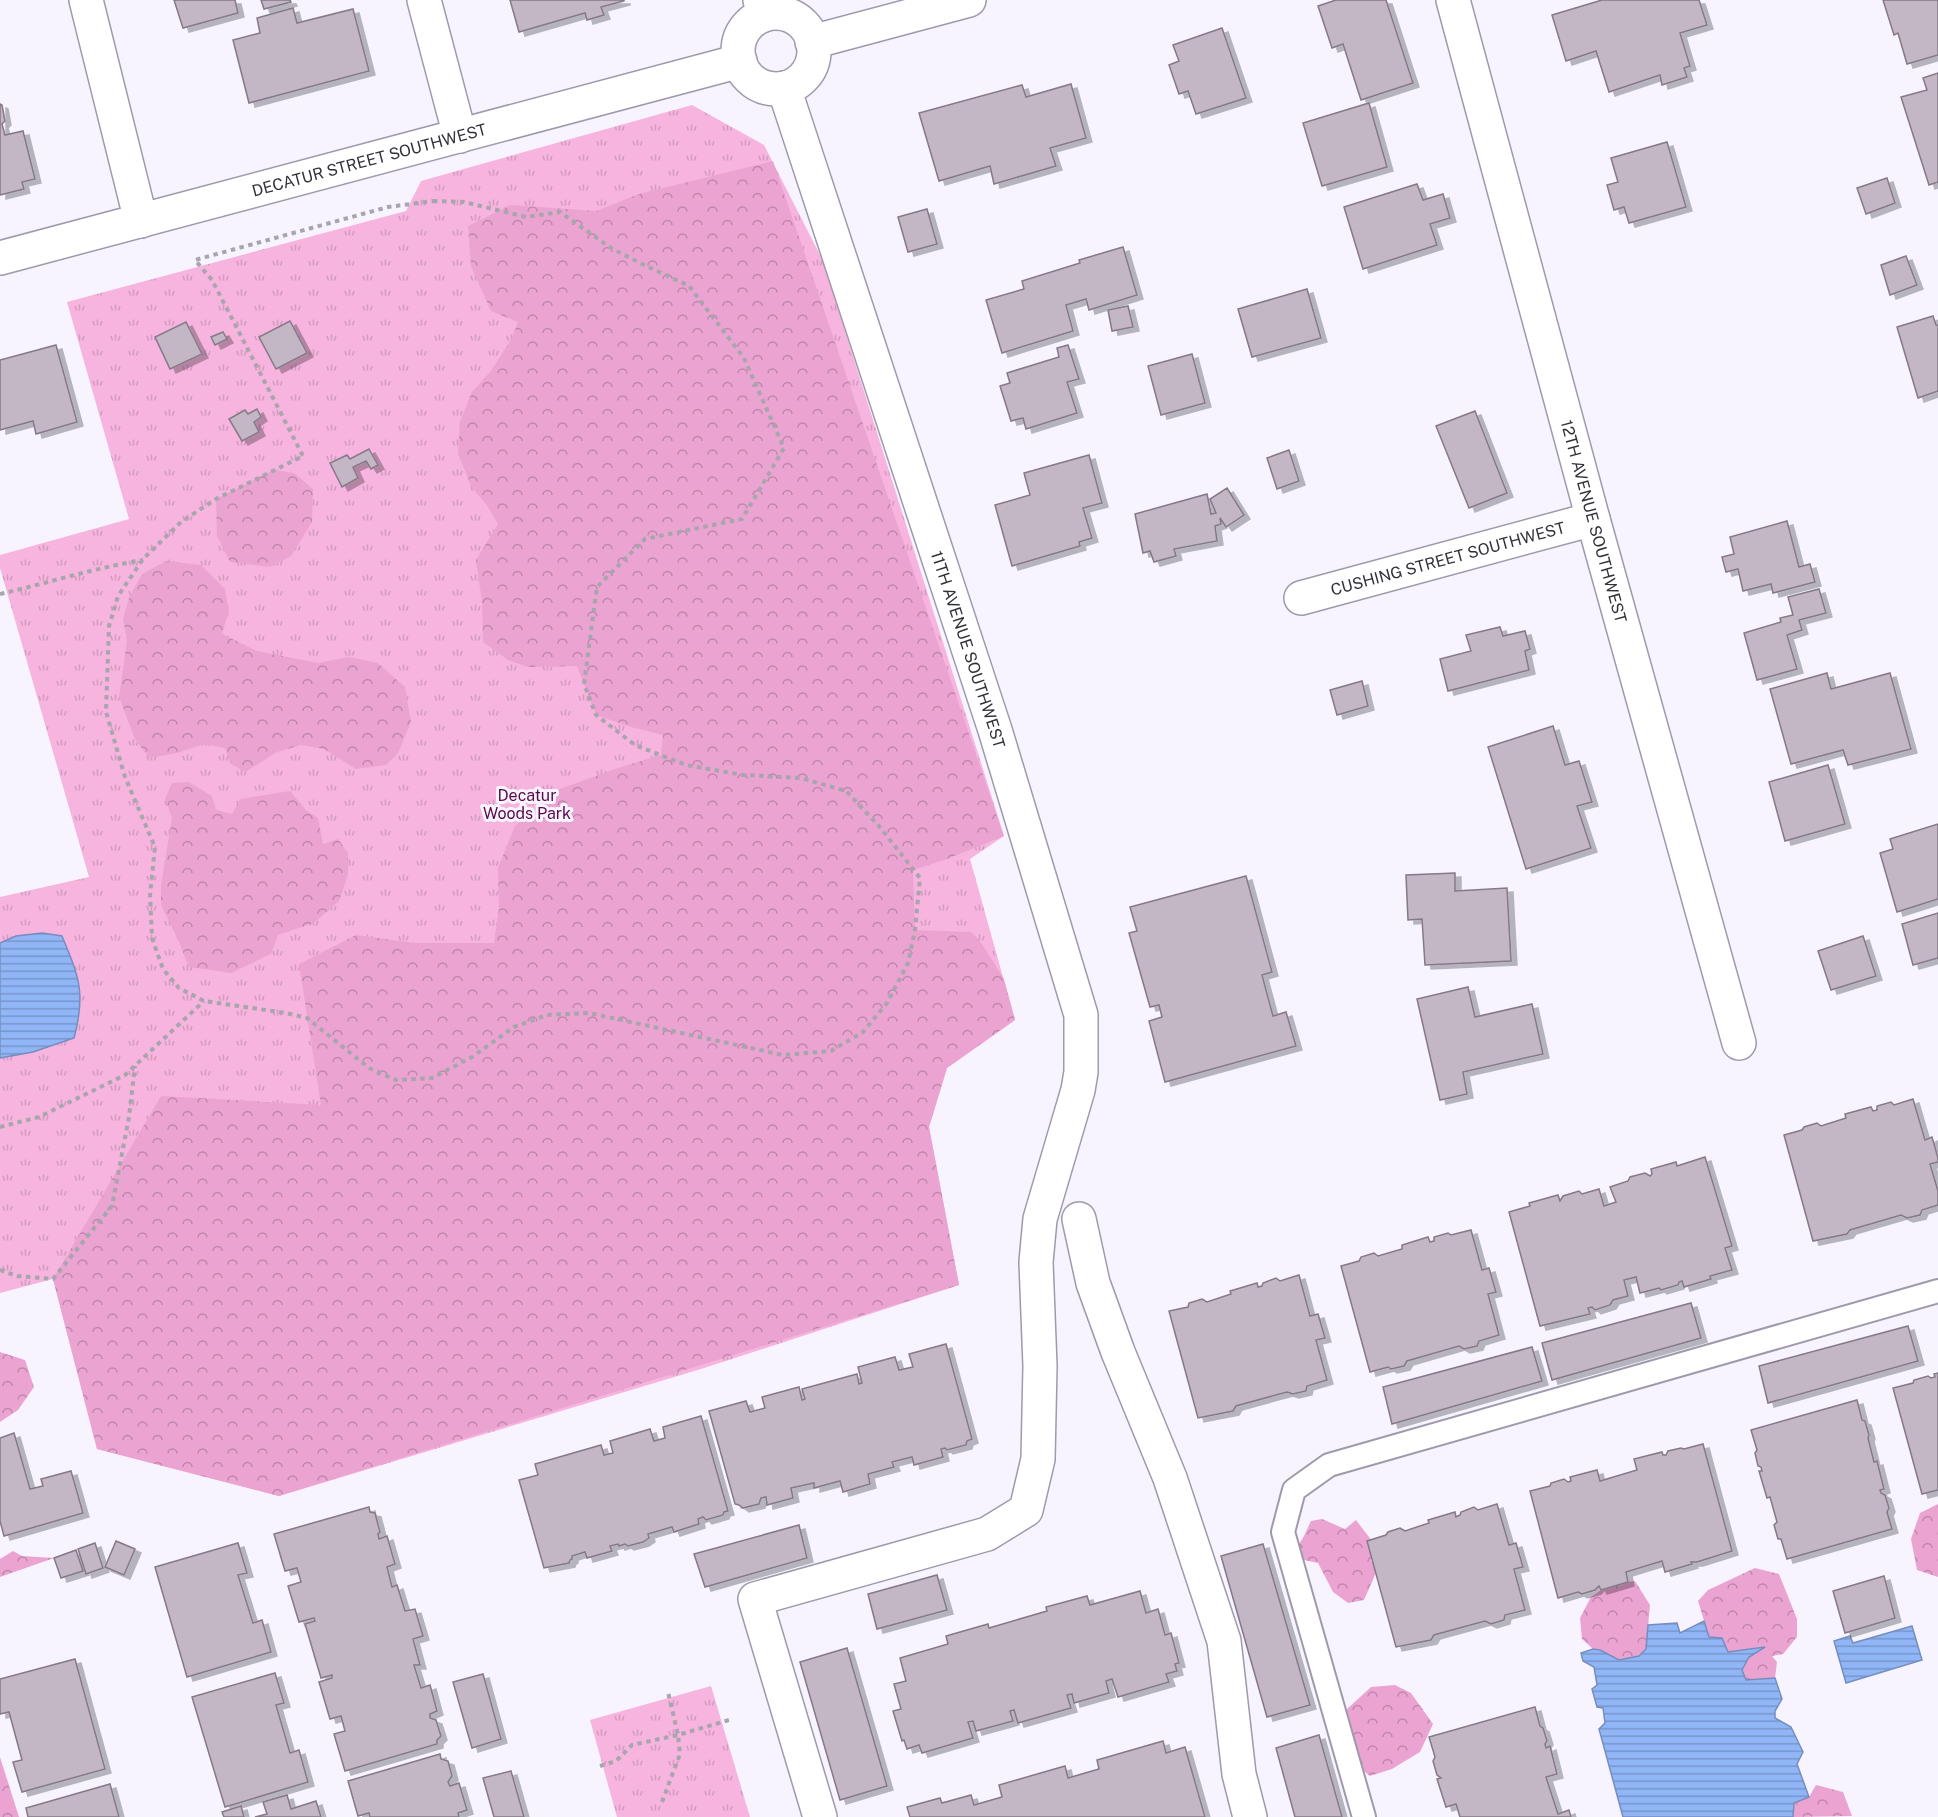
<svg xmlns="http://www.w3.org/2000/svg" width="1938" height="1817" font-family="'Public Sans',sans-serif">
<style>
.grass{fill:url(#grass-tufts)}
.forest{fill:url(#forest-crowns)}
.water{fill:url(#water-rules);stroke:#758ebe;stroke-width:1.5}
.building{fill:#c3b6c5;stroke:#857988;stroke-width:1.5;filter:url(#shadow)}
.lines{fill:none;stroke-linecap:round;stroke-linejoin:round}
.lane-casing{stroke:#9f9aab;stroke-width:26}
.street-casing{stroke:#9f9aab;stroke-width:36}
.secondary-casing{stroke:#9f9aab;stroke-width:36}
.path{stroke:#a7a5ae;stroke-width:4;stroke-dasharray:4.5 4.5;stroke-linecap:butt}
.lane{stroke:#fff;stroke-width:22}
.street{stroke:#fff;stroke-width:33}
.secondary{stroke:#fff;stroke-width:33}
.labels{text-anchor:middle;stroke-width:6;stroke-linejoin:round;paint-order:stroke}
.street-label{font-size:16px;fill:#333138;stroke:#f7f4ff}
.park-label{font-size:16px;fill:#5c0848;stroke:#f7f4ff}
</style>
<defs>
<pattern id="grass-tufts" width="24" height="20" patternUnits="userSpaceOnUse" patternTransform="scale(1.5)"><rect width="24" height="20" fill="#f6b4de"/><path d="M3 7l-1-3M5 7V3M7 7l1-3M15 17l-1-3M17 17v-4M19 17l1-3" fill="none" stroke="#d39bbf"/></pattern>
<pattern id="forest-crowns" width="20" height="18" patternUnits="userSpaceOnUse" patternTransform="scale(1.5)"><rect width="20" height="18" fill="#eba4d1"/><path d="M2 6a3 3 0 1 1 6 0M12 15a3 3 0 1 1 6 0" fill="none" stroke="#bf86ab"/></pattern>
<pattern id="water-rules" width="6" height="5" patternUnits="userSpaceOnUse" patternTransform="scale(1.5)"><rect width="6" height="5" fill="#91b6f7"/><path d="M0 2.5h6" fill="none" stroke="#7795c9"/></pattern>
<filter id="shadow"><feDropShadow dx="6" dy="4" stdDeviation="0" flood-color="#0004"/></filter>
</defs>
<rect width="100%" height="100%" fill="#f7f4ff"/>
<g class="grass">
<polygon points="692,105 764,145 823,261 1004,836 970,859 1015,1020 947,1068 929,1127 959,1285 701,1369 279,1496 97,1449 53,1279 0,1293 0,897 89,877 0,568 0,555 129,519 67,302 406,211 421,181"/>
<polygon points="711,1686 750,1817 617,1817 590,1720"/>
</g>
<g class="forest">
<polygon points="773,161 1004,836 947,859 913,870 915,930 971,932 982,944 1004,979 1015,1020 947,1068 929,1127 959,1285 279,1496 97,1449 53,1279 161,1096 321,1105 299,964 356,935 415,943 494,943 499,908 498,868 515,826 554,791 621,767 661,755 663,735 631,727 596,715 577,666 528,667 508,660 483,642 482,602 476,560 498,524 486,504 472,488 458,454 460,421 472,392 490,372 511,340 518,322 491,311 471,266 468,226 510,205 596,211 639,194"/>
<polygon points="273,470 294,473 313,489 312,522 291,556 270,567 230,562 217,536 216,499"/>
<polygon points="166,561 201,565 225,589 229,611 222,634 257,651 318,663 349,657 378,663 405,687 411,722 398,753 386,765 356,769 324,749 301,745 277,752 245,772 230,763 225,748 204,744 177,753 149,758 135,739 119,697 127,641 123,619 129,598 142,574"/>
<polygon points="189,782 212,796 216,810 232,814 240,799 290,791 306,810 318,818 323,844 338,839 348,853 348,875 339,901 314,923 278,935 271,954 231,973 189,967 179,942 161,905 161,885 172,818 165,799 172,783"/>
<polygon points="0,1352 25,1360 34,1387 18,1410 0,1422"/>
<polygon points="1938,1504 1938,1577 1917,1570 1911,1539 1920,1513"/>
<polygon points="1322,1519 1345,1529 1356,1520 1372,1541 1371,1561 1379,1566 1364,1600 1348,1603 1333,1592 1318,1563 1304,1560 1298,1546 1304,1536 1311,1521"/>
<polygon points="13,1551 22,1556 54,1558 0,1577 0,1559"/>
<polygon points="1755,1568 1779,1574 1797,1619 1797,1637 1783,1654 1772,1656 1777,1662 1775,1678 1746,1680 1742,1670 1749,1657 1763,1647 1728,1652 1709,1637 1698,1601 1708,1590"/>
<polygon points="1635,1581 1650,1605 1646,1649 1639,1656 1619,1660 1600,1650 1593,1649 1582,1639 1580,1618 1591,1597 1610,1584"/>
<polygon points="1395,1685 1411,1693 1433,1724 1420,1752 1392,1769 1370,1776 1351,1761 1342,1730 1347,1709 1371,1687"/>
<polygon points="0,1757 19,1817 0,1817"/>
<polygon points="1816,1785 1843,1792 1852,1816 1793,1817 1794,1803 1809,1797"/>
</g>
<g class="water">
<path d="M 42,933 L 62,936 C 79,977 86,993 74,1038 L 33,1052 L 0,1058 L 0,943 L 16,936 Z"/>
<polygon points="1704,1621 1709,1637 1722,1638 1728,1652 1765,1647 1749,1657 1742,1670 1746,1680 1775,1678 1782,1699 1775,1711 1775,1718 1791,1727 1803,1752 1797,1764 1809,1797 1794,1803 1793,1817 1623,1817 1599,1729 1605,1723 1603,1708 1597,1707 1592,1689 1597,1685 1594,1667 1583,1661 1581,1653 1593,1649 1600,1650 1619,1660 1639,1656 1646,1649 1648,1625 1677,1623 1680,1633"/>
<polygon points="1912,1626 1922,1660 1846,1683 1834,1641 1850,1636 1853,1643"/>
</g>
<g class="building">
<polygon points="174,0 235,0 238,13 183,28"/>
<polygon points="261,0 290,0 291,2 264,9"/>
<polygon points="510,0 624,0 624,1 601,7 604,15 587,20 585,13 519,32"/>
<polygon points="1336,0 1386,0 1413,83 1361,100 1343,44 1332,48 1318,6"/>
<polygon points="1602,0 1699,0 1707,25 1680,33 1690,66 1684,68 1687,77 1662,85 1660,75 1609,92 1596,51 1566,61 1552,15"/>
<polygon points="1883,0 1938,0 1938,55 1907,64 1898,33 1894,35"/>
<polygon points="293,8 297,23 353,9 369,71 249,103 233,40 260,33 257,18"/>
<polygon points="1222,28 1246,98 1196,114 1188,91 1179,94 1169,65 1179,61 1173,45"/>
<polygon points="1938,73 1938,182 1929,185 1901,97 1927,90 1923,78"/>
<polygon points="1071,84 1086,138 1050,148 1056,166 994,184 990,166 939,181 919,113 1022,85 1026,97"/>
<polygon points="1369,103 1387,167 1322,186 1303,123"/>
<polygon points="0,104 2,105 5,121 2,124 5,135 23,131 35,179 22,182 24,189 0,195"/>
<polygon points="1667,142 1686,207 1629,223 1624,207 1614,210 1607,185 1618,182 1611,158"/>
<polygon points="1887,178 1895,203 1866,214 1857,188"/>
<polygon points="1417,184 1423,200 1443,194 1450,218 1430,224 1437,245 1363,269 1344,207"/>
<polygon points="927,209 937,244 908,252 898,217"/>
<polygon points="1123,247 1137,295 1089,310 1086,299 1066,305 1073,331 1002,353 986,300 1024,289 1022,281 1080,263 1079,260"/>
<polygon points="1906,256 1917,285 1890,295 1881,265"/>
<polygon points="1307,289 1321,338 1252,357 1238,309"/>
<polygon points="1128,306 1133,327 1112,331 1108,310"/>
<polygon points="1933,316 1936,325 1938,325 1938,391 1918,398 1897,327"/>
<polygon points="290,321 307,353 276,369 259,337"/>
<polygon points="186,322 202,354 170,369 155,337"/>
<polygon points="223,332 227,339 215,345 211,337"/>
<polygon points="56,345 77,422 36,434 33,421 0,430 0,360"/>
<polygon points="1068,345 1079,379 1067,382 1077,413 1026,429 1023,418 1011,421 1000,386 1010,383 1007,373 1059,357 1057,348"/>
<polygon points="1192,354 1205,403 1161,415 1148,366"/>
<polygon points="257,409 261,417 254,422 259,432 242,441 229,419 245,410 248,414"/>
<polygon points="1475,411 1507,493 1469,508 1436,426"/>
<polygon points="369,449 378,465 371,469 366,461 353,467 358,478 342,487 330,463 347,455 350,459"/>
<polygon points="1289,450 1299,481 1277,489 1267,458"/>
<polygon points="1089,455 1102,503 1083,508 1092,538 1079,542 1080,546 1012,566 995,505 1030,495 1024,473"/>
<polygon points="1227,488 1244,515 1226,527 1220,518 1221,524 1215,526 1217,541 1174,549 1176,556 1154,562 1150,551 1143,553 1135,514 1207,494 1211,514 1216,513 1210,499"/>
<polygon points="1787,521 1799,567 1810,564 1815,582 1773,593 1771,584 1743,591 1738,569 1726,572 1722,557 1734,554 1730,537"/>
<polygon points="1819,589 1826,613 1799,620 1802,630 1787,635 1797,669 1757,680 1744,633 1781,622 1780,618 1793,615 1788,597"/>
<polygon points="1500,627 1503,636 1525,631 1530,649 1525,651 1529,670 1448,691 1440,659 1471,651 1466,635"/>
<polygon points="1827,673 1831,689 1890,673 1911,749 1848,765 1843,750 1791,764 1770,689"/>
<polygon points="1362,681 1368,706 1337,715 1330,690"/>
<polygon points="1553,726 1565,765 1579,761 1592,802 1577,806 1591,848 1526,869 1488,747"/>
<polygon points="1828,765 1845,824 1785,841 1769,782"/>
<polygon points="1938,824 1938,899 1897,912 1880,853 1893,849 1890,839"/>
<polygon points="1455,873 1455,891 1507,888 1511,961 1425,965 1422,919 1408,920 1406,875"/>
<polygon points="1246,876 1272,972 1262,975 1273,1016 1286,1012 1296,1046 1165,1082 1149,1021 1162,1017 1159,1005 1150,1007 1129,933 1137,931 1130,907"/>
<polygon points="1938,913 1938,958 1913,965 1902,924"/>
<polygon points="1863,936 1876,976 1831,990 1818,951"/>
<polygon points="1468,987 1475,1017 1532,1004 1543,1054 1463,1072 1467,1094 1440,1100 1417,999"/>
<polygon points="1913,1099 1925,1140 1932,1137 1938,1158 1938,1162 1930,1164 1938,1191 1938,1205 1922,1210 1920,1215 1907,1218 1901,1215 1850,1230 1847,1234 1813,1241 1784,1135 1802,1130 1804,1127 1817,1123 1821,1126 1846,1118 1845,1114 1871,1107 1873,1111 1877,1110 1877,1106 1891,1102 1894,1105"/>
<polygon points="1705,1157 1732,1246 1725,1248 1732,1270 1710,1276 1711,1279 1684,1287 1682,1281 1679,1282 1678,1285 1661,1290 1659,1288 1640,1293 1636,1277 1624,1280 1628,1296 1613,1300 1610,1305 1595,1310 1592,1307 1588,1308 1590,1314 1540,1326 1509,1212 1530,1206 1529,1203 1558,1195 1560,1201 1563,1196 1579,1191 1582,1194 1599,1189 1604,1206 1616,1202 1610,1187 1628,1181 1630,1177 1645,1173 1650,1176 1652,1174 1651,1169 1676,1162 1677,1166"/>
<polygon points="1471,1230 1482,1270 1489,1268 1496,1292 1488,1294 1499,1335 1479,1341 1477,1346 1464,1349 1459,1346 1407,1361 1404,1366 1391,1369 1388,1367 1370,1372 1341,1266 1359,1261 1361,1257 1374,1253 1378,1256 1402,1249 1402,1245 1428,1237 1430,1242 1434,1241 1434,1237 1448,1233 1451,1235"/>
<polygon points="1299,1275 1310,1316 1318,1314 1325,1338 1316,1340 1327,1380 1307,1386 1306,1391 1293,1394 1287,1392 1236,1406 1233,1411 1198,1418 1169,1311 1188,1307 1189,1303 1202,1299 1207,1302 1231,1294 1230,1291 1257,1283 1258,1287 1262,1286 1263,1283 1276,1278 1280,1281"/>
<polygon points="1691,1303 1701,1338 1552,1380 1542,1343"/>
<polygon points="1908,1326 1918,1361 1768,1403 1759,1366"/>
<polygon points="946,1344 972,1439 967,1441 966,1445 947,1450 945,1448 941,1449 943,1457 914,1465 912,1457 892,1462 894,1467 868,1474 870,1484 843,1492 840,1481 814,1488 814,1483 791,1488 793,1498 767,1505 766,1497 761,1498 759,1504 743,1508 739,1505 735,1504 709,1411 746,1401 750,1412 765,1408 762,1397 799,1387 802,1400 805,1399 802,1389 857,1374 859,1384 862,1383 858,1367 895,1357 899,1370 913,1367 909,1354"/>
<polygon points="1532,1347 1542,1381 1392,1424 1383,1387"/>
<polygon points="1938,1373 1938,1490 1922,1494 1893,1388 1913,1383 1914,1380 1928,1376 1931,1378 1935,1377 1934,1374"/>
<polygon points="1857,1400 1862,1420 1865,1421 1869,1435 1868,1438 1874,1462 1877,1461 1884,1489 1880,1490 1881,1493 1885,1495 1889,1508 1887,1512 1892,1529 1787,1559 1781,1539 1778,1539 1774,1525 1777,1522 1770,1497 1767,1498 1759,1471 1762,1471 1761,1467 1758,1466 1755,1453 1757,1450 1751,1430"/>
<polygon points="701,1416 728,1511 724,1512 723,1515 706,1520 703,1517 698,1519 699,1524 674,1532 672,1527 648,1534 649,1538 643,1542 628,1546 625,1544 619,1546 618,1544 610,1546 612,1551 587,1558 585,1552 572,1556 572,1559 570,1560 569,1563 544,1568 519,1480 538,1475 535,1464 601,1445 604,1455 613,1453 610,1441 650,1429 654,1441 665,1438 663,1427"/>
<polygon points="14,1433 30,1489 43,1486 41,1479 71,1471 83,1513 4,1536 0,1521 0,1438"/>
<polygon points="1703,1444 1732,1551 1697,1562 1691,1562 1692,1564 1665,1572 1662,1561 1626,1572 1628,1582 1601,1590 1599,1586 1595,1590 1582,1594 1578,1592 1558,1598 1530,1491 1550,1486 1551,1483 1564,1479 1568,1482 1571,1481 1570,1477 1597,1470 1600,1481 1637,1470 1634,1459 1662,1452 1663,1455 1666,1455 1668,1451 1681,1448 1684,1449"/>
<polygon points="1497,1504 1509,1545 1516,1543 1523,1567 1514,1569 1525,1610 1505,1615 1504,1620 1491,1624 1485,1621 1434,1635 1431,1640 1396,1647 1367,1541 1386,1535 1388,1532 1400,1528 1405,1531 1429,1523 1428,1520 1455,1512 1456,1517 1460,1515 1461,1512 1474,1507 1478,1510"/>
<polygon points="369,1507 370,1512 375,1513 380,1532 378,1534 379,1539 387,1536 395,1564 387,1567 392,1587 397,1585 405,1611 415,1609 423,1636 413,1639 420,1665 414,1665 421,1688 430,1685 437,1711 430,1714 430,1718 436,1720 441,1736 437,1740 437,1744 345,1771 334,1734 345,1731 341,1716 330,1719 319,1682 332,1678 332,1675 321,1678 305,1624 315,1621 314,1618 299,1622 288,1586 301,1582 297,1568 285,1571 274,1534"/>
<polygon points="799,1525 807,1558 705,1587 694,1554"/>
<polygon points="116,1541 135,1549 124,1575 105,1567"/>
<polygon points="95,1543 103,1568 86,1574 78,1549"/>
<polygon points="238,1543 247,1573 238,1575 253,1623 262,1620 271,1652 187,1677 155,1567"/>
<polygon points="1263,1544 1310,1705 1267,1717 1221,1556"/>
<polygon points="76,1550 83,1571 61,1578 54,1558"/>
<polygon points="937,1575 947,1610 877,1629 868,1594"/>
<polygon points="1884,1576 1895,1618 1845,1633 1833,1591"/>
<polygon points="1140,1591 1146,1613 1158,1609 1165,1635 1171,1633 1179,1663 1175,1664 1177,1671 1166,1674 1169,1682 1118,1697 1112,1679 1106,1681 1109,1693 1074,1703 1072,1694 1067,1695 1071,1708 1018,1723 1014,1710 1010,1711 1013,1721 976,1731 973,1721 968,1722 973,1738 922,1753 919,1745 907,1749 904,1740 902,1741 893,1711 901,1709 894,1684 906,1681 900,1658 948,1644 946,1636 988,1624 989,1628 1047,1611 1046,1607 1087,1596 1090,1605"/>
<polygon points="847,1648 887,1786 840,1800 800,1662"/>
<polygon points="75,1659 105,1769 22,1792 13,1762 22,1760 9,1712 0,1714 0,1679"/>
<polygon points="275,1673 284,1703 276,1705 290,1753 299,1750 308,1782 225,1807 192,1697"/>
<polygon points="483,1674 501,1739 472,1748 453,1682"/>
<polygon points="1535,1707 1540,1726 1543,1728 1547,1741 1545,1744 1546,1748 1550,1746 1557,1774 1546,1777 1558,1814 1569,1810 1571,1817 1460,1817 1456,1804 1446,1807 1437,1779 1441,1778 1437,1775 1433,1761 1435,1757 1429,1737"/>
<polygon points="1319,1735 1342,1817 1295,1817 1276,1748"/>
<polygon points="1163,1741 1166,1753 1185,1747 1205,1817 910,1817 907,1807 940,1798 942,1803 971,1795 974,1805 1002,1797 999,1785 1065,1766 1068,1778 1099,1769 1097,1760"/>
<polygon points="440,1754 441,1759 448,1761 452,1776 448,1782 450,1786 459,1783 467,1810 458,1813 459,1817 370,1817 369,1813 358,1816 348,1781"/>
<polygon points="511,1771 524,1817 494,1817 483,1778"/>
<polygon points="110,1784 119,1817 28,1817 26,1808"/>
<polygon points="287,1795 291,1809 316,1801 321,1817 255,1817 267,1814 263,1802"/>
<polygon points="241,1806 244,1817 224,1817 222,1812"/>
</g>
<g class="lines">
<g class="lane-casing">
<polyline id="lane" points="1364,1817 1283,1532 1294,1490 1329,1465 1938,1291"/>
</g>
<g class="street-casing">
<g id="street">
<polyline points="86,0 141,221"/>
<polyline points="424,0 460,136"/>
<polyline points="760,0 764,15"/>
<path id="s1" d="M 1453,0 L 1593,519 L 1739,1043"/>
<path id="s2" d="M 784,88 L 995,730 L 1081,1015 L 1081,1072 L 1078,1090 L 1040,1219 L 1036,1262 L 1040,1366 L 1038,1459 L 1026,1510 L 987,1534 L 755,1599 L 820,1817"/>
<path id="s3" d="M 1301,598 L 1593,519"/>
<polyline points="1079,1219 1093,1283 1118,1352 1170,1478 1224,1641 1239,1774 1250,1817"/>
</g>
</g>
<g class="secondary-casing">
<g id="secondary">
<circle cx="776" cy="51" r="38"/>
<polyline points="812,42 969,0"/>
<path id="s4" d="M 0,258 L 740,61"/>
</g>
</g>
<g class="path">
<polygon points="433,201 464,202 526,217 560,212 611,248 638,262 689,286 744,358 784,448 742,519 645,539 597,587 584,684 596,715 635,745 686,765 743,775 801,778 846,791 879,826 920,878 915,930 908,963 887,1003 863,1032 831,1051 783,1055 589,1013 547,1015 514,1027 472,1057 432,1078 396,1080 369,1068 307,1018 286,1013 204,1001 179,988 163,969 152,938 150,895 155,847 125,777 106,712 109,626 118,596 143,559 181,522 216,499 303,456 212,280 195,260 388,207"/>
<path d="M 0,594 C 48,583 94,568 143,560"/>
<polyline points="0,1127 39,1117 125,1075 204,1001"/>
<polyline points="0,1270 17,1276 53,1279 112,1206 129,1117 135,1066"/>
<polyline points="600,1766 616,1761 632,1745 678,1735 729,1720"/>
<polyline points="662,1802 680,1754 678,1735 668,1692"/>
</g>
<use href="#lane" class="lane"/>
<use href="#street" class="street"/>
<use href="#secondary" class="secondary"/>
</g>
<g class="labels">
<g class="street-label">
<text dy="6" stroke="none"><textPath href="#s4" startOffset="382">DECATUR STREET SOUTHWEST</textPath></text>
<text dy="6" stroke="none"><textPath href="#s1" startOffset="540">12TH AVENUE SOUTHWEST</textPath></text>
<text dy="6" stroke="none"><textPath href="#s3" startOffset="152">CUSHING STREET SOUTHWEST</textPath></text>
<text dy="6" stroke="none"><textPath href="#s2" startOffset="591">11TH AVENUE SOUTHWEST</textPath></text>
</g>
<g class="park-label">
<text x="527" y="801">Decatur<tspan x="527" dy="18">Woods Park</tspan></text>
</g>
</g>
</svg>
